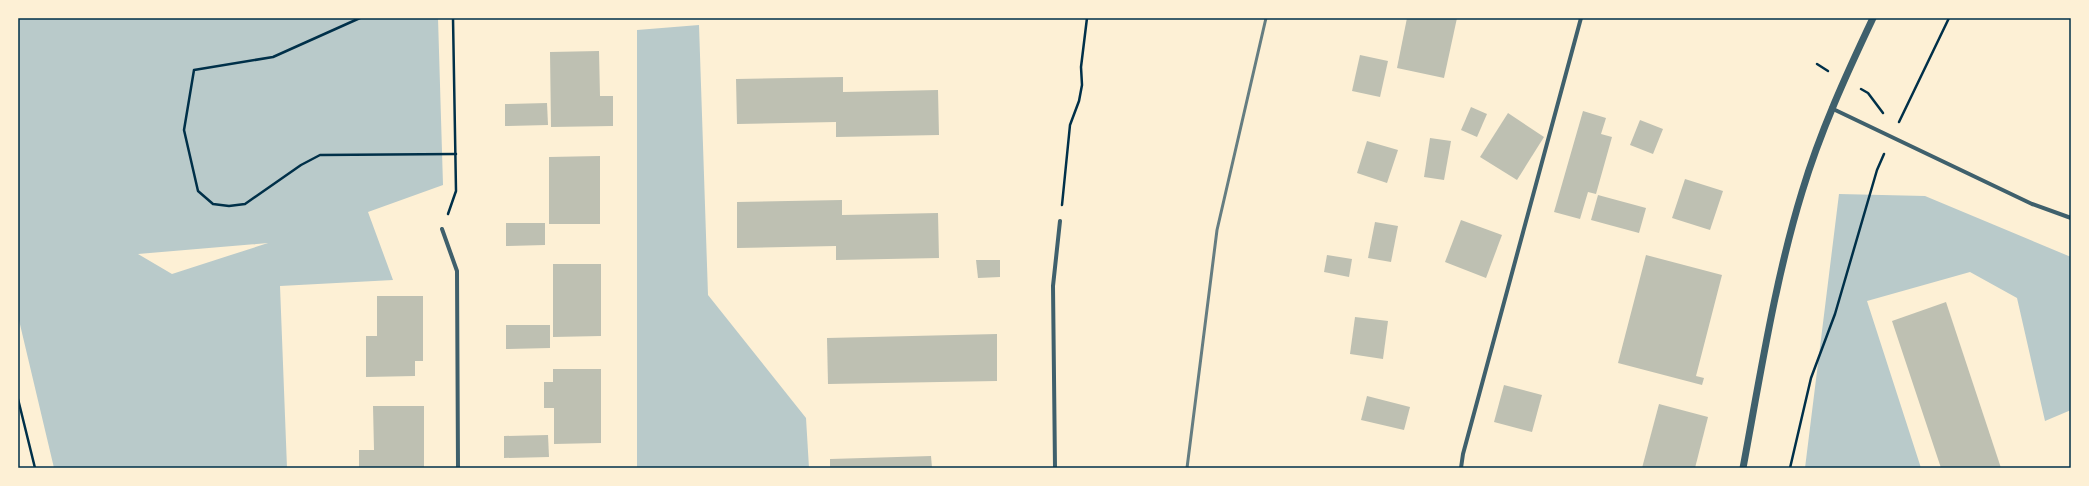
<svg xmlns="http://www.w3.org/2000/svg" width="2089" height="486" font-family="'Space Grotesk',sans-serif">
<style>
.green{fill:#b9caca;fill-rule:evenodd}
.building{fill:#bec0b2}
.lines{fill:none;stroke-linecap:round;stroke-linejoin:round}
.path{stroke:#003049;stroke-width:2.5}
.minor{stroke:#3f606c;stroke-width:4}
.tertiary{stroke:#3f606c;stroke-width:7}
.rail{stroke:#657d81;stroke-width:3}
.neatline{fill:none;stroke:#003049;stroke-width:1.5}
</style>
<rect width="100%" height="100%" fill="#fdf0d5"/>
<g class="green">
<path d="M 18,18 L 438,18 L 443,185 L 368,212 L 393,280 L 280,286 L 287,468 L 54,468 L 18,316 ZM 268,243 L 172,274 L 138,254 Z"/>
<polygon points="699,25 708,295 806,418 809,468 637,468 637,30"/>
<polygon points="1839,194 1925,196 2071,257 2071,410 2045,421 2017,298 1970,272 1867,301 1921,468 1805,468"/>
</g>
<g class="building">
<polygon points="1407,18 1457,18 1444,78 1397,68"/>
<polygon points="599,51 600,96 613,96 613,126 551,127 550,52"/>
<polygon points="1360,55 1388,61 1380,97 1352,91"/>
<polygon points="843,77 843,92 938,90 939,135 836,137 836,122 737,124 736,79"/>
<polygon points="547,103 548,125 505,126 505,104"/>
<polygon points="1471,107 1487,114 1477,137 1461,130"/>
<polygon points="1583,111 1606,118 1601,134 1612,137 1596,194 1588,192 1580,219 1554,212"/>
<polygon points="1508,113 1544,137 1517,180 1480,157"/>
<polygon points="1640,120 1663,129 1653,154 1630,145"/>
<polygon points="1430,138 1451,141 1444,180 1424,177"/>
<polygon points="1367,141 1398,150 1387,183 1357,173"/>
<polygon points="600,156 600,224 549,224 549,157"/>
<polygon points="1685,179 1723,191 1710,230 1672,218"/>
<polygon points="1598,195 1646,208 1639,233 1591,220"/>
<polygon points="842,200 842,215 938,213 939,258 836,260 836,246 737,248 737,202"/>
<polygon points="1461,220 1502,235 1486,278 1445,262"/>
<polygon points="1375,222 1398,226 1391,262 1368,258"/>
<polygon points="506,223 545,223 545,245 506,246"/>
<polygon points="1327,255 1352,259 1349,277 1324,272"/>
<polygon points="1646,255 1722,275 1696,376 1704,378 1702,385 1618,363"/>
<polygon points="976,260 1000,260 1000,277 978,278"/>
<polygon points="553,264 601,264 601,336 553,337"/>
<polygon points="377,296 423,296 423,361 415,361 415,376 366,377 366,336 377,336"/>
<polygon points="1946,302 2001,468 1941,468 1892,321"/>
<polygon points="1355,317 1388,321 1383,359 1350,354"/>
<polygon points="506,325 550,325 550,348 506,349"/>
<polygon points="997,334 997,381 828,384 827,338"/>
<polygon points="553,369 601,369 601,443 554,444 554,408 544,408 544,382 553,382"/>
<polygon points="1504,385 1542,395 1532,432 1494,422"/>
<polygon points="1367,396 1410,407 1404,430 1361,420"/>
<polygon points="1659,404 1708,417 1695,468 1642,468"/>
<polygon points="373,406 424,406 424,467 359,468 359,450 374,450"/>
<polygon points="548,435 549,457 504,458 504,436"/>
<polygon points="931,456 932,468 830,468 830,459"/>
</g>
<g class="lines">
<g class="path">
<polyline points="360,18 273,57 194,70 184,130 198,191 213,204 229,206 245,204 301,165 320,155 456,154"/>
<polyline points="1817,64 1828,71"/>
<polyline points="1861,89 1868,93 1883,113"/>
<polyline points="1899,122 1949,18"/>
<polyline points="1062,205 1070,125 1079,101 1082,85 1081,67 1087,18"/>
<polyline points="448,214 456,191 453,18"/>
<polyline points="18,399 35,468"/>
<polyline points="1790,468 1811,378 1835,314 1877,170 1884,154"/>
</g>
<g class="minor">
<polyline points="1831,108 2032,204 2071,218"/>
<polyline points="442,229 457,271 458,468"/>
<polyline points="1055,468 1053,286 1060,221"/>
<polyline points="1461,468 1463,454 1581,18"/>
</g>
<path class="tertiary" d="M 1743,468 C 1760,377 1775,280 1802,192 C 1820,132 1846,75 1873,18"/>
<polyline class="rail" points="1187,468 1217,230 1266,18"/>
</g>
<rect width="2089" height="486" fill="none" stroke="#fdf0d5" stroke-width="38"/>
<rect x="19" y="19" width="2051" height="448" class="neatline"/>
</svg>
